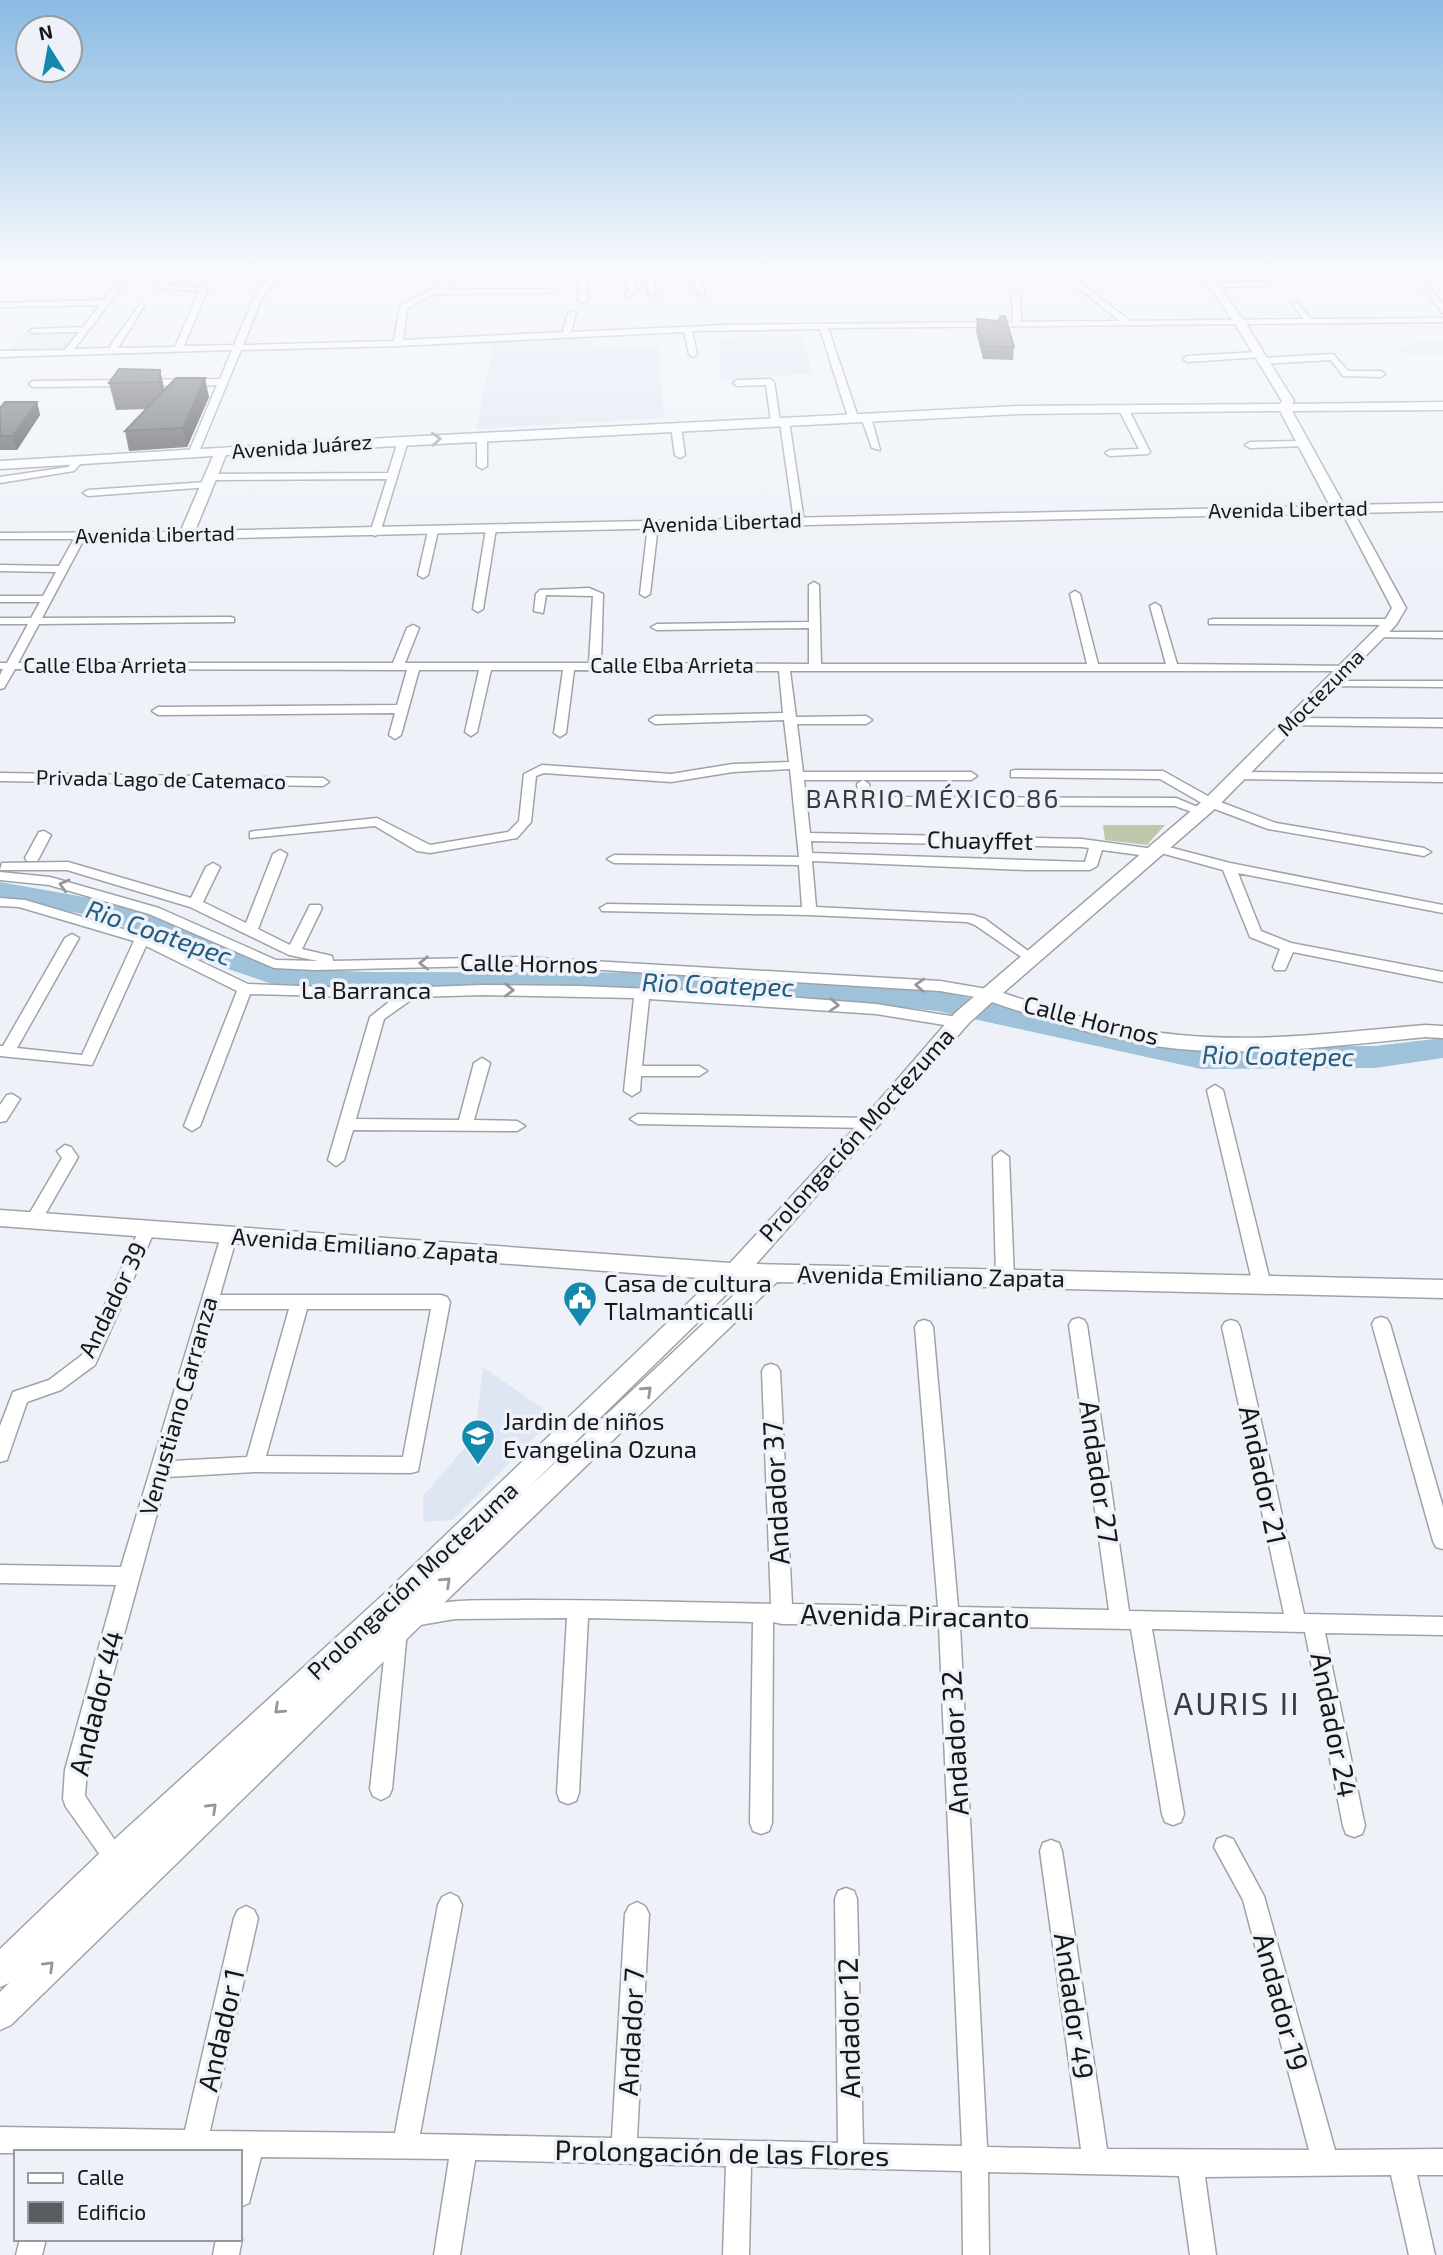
<svg xmlns="http://www.w3.org/2000/svg" width="1443" height="2255" font-family="'Exo 2',sans-serif">
<style>
.built{fill:#dee6f3}
.green{fill:#bdc8ac}
.lines{fill:none;stroke-linecap:round;stroke-linejoin:round}
.river{fill:#9ec2da;fill-rule:evenodd}
.street-casing{stroke:#9fa3a9;stroke-width:3}
.secondary-casing{stroke:#9fa3a9;stroke-width:3}
.street{fill:#fff;fill-rule:evenodd}
.secondary{fill:#fff;fill-rule:evenodd}
.wall{fill:#4d4f53}
.shaded-wall{fill:#3e4044}
.building{fill:#595c61;stroke:#3e4044;stroke-width:2}
.oneway{stroke:#969798}
.labels{text-anchor:middle;stroke-width:7;stroke-linejoin:round;paint-order:stroke}
.far-street-label{font-size:21px;fill:#151719;stroke:#eef2f8}
.street-label{font-size:24px;fill:#151719;stroke:#eef2f8}
.poi-label{font-size:24px;fill:#151719;stroke:#eef2f8;text-anchor:start}
.neighbourhood-label{font-size:26px;letter-spacing:2px;fill:#383b40;stroke:#eef2f8}
.water-label{font-size:26px;font-style:italic;fill:#215b7d;stroke:#eef2f8}
.near-street-label{font-size:28px;fill:#151719;stroke:#eef2f8}
.near-neighbourhood-label{font-size:32px;letter-spacing:2px;fill:#383b40;stroke:#eef2f8}
</style>
<rect width="100%" height="100%" fill="#eef2f8"/>
<g class="built">
<polygon points="79,331 65,350 9,350 23,333"/>
<polygon points="801,335 812,373 720,380 719,338"/>
<polygon points="590,339 591,346 658,346 664,418 476,429 494,343"/>
<polygon points="1410,341 1443,341 1443,354 1403,354 1398,347 1412,347"/>
<polygon points="483,1367 555,1417 453,1520 423,1522 423,1496 475,1436"/>
</g>
<polygon class="green" points="1103,825 1165,825 1147,845 1105,840"/>
<g class="lines">
<polygon class="river" points="0,882 118,903 221,945 284,968 368,972 763,973 937,991 1201,1047 1375,1046 1443,1038 1443,1058 1375,1068 1201,1069 937,1011 763,993 368,992 281,987 199,959 101,917 0,900"/>
<g class="street-casing">
<g id="street">
<polygon points="126,271 134,271 74,349 109,348 140,304 144,306 118,348 175,347 199,291 157,288 165,271 173,271 165,284 208,289 184,346 234,345 253,300 273,271 281,271 261,300 243,345 394,341 400,306 466,271 475,271 443,290 549,289 553,291 549,293 434,294 407,309 403,340 563,332 568,313 572,311 576,313 571,332 726,325 1013,322 1012,296 1016,294 1020,296 1021,322 1120,321 1064,276 866,278 869,274 1066,271 1130,321 1303,319 1292,303 1296,301 1311,319 1443,318 1443,322 828,328 858,417 853,420 848,417 820,329 692,331 697,354 693,357 689,354 684,332 398,346 241,350 198,454 193,457 188,454 217,385 33,387 29,384 33,381 220,379 232,350 0,357 0,351 65,350 79,332 33,333 29,331 33,329 83,327 100,305 0,307 0,303 104,300"/>
<polygon points="579,271 587,271 587,301 583,303 579,301"/>
<polygon points="626,271 634,271 636,291 629,297 625,295 628,291"/>
<polygon points="646,271 654,271 655,296 648,294"/>
<polygon points="691,271 699,271 705,296 698,294"/>
<polygon points="1409,271 1417,271 1443,305 1443,313"/>
<polygon points="1268,282 1271,286 1213,287 1209,285 1213,283"/>
<polygon points="1258,352 1261,353 1261,357 1187,362 1183,359 1187,356"/>
<polygon points="1333,354 1348,371 1381,371 1385,374 1381,377 1343,376 1331,360 1261,364 1257,361 1261,358"/>
<polygon points="770,379 774,382 780,420 784,418 789,421 804,521 799,524 794,521 780,423 776,425 771,422 766,385 737,386 733,383 737,380"/>
<polygon points="1120,406 1128,408 1150,452 1148,454 1110,456 1105,453 1110,450 1139,449 1118,408"/>
<polygon points="866,414 871,417 880,450 872,448 861,417"/>
<polygon points="676,424 681,427 685,455 680,458 675,455 671,427"/>
<polygon points="482,434 487,437 487,466 482,469 477,466 477,437"/>
<polygon points="403,438 408,441 380,533 375,536 370,533 387,479 211,480 206,477 211,474 388,473 398,441"/>
<polygon points="1302,441 1307,444 1305,446 1250,448 1245,445 1250,442"/>
<polygon points="75,459 83,461 74,471 0,483 0,477 68,467"/>
<polygon points="207,482 212,485 210,487 88,496 83,493 88,490"/>
<polygon points="653,522 658,525 650,594 645,597 640,594 648,525"/>
<polygon points="491,526 496,529 483,609 478,612 473,609 486,529"/>
<polygon points="433,528 438,531 428,575 423,578 418,575 428,531"/>
<path d="M 186,532 L 191,535 L 190,537 L 84,539 L 42,618 L 230,617 L 234,618 L 234,622 L 39,624 L 18,663 L 393,663 L 407,628 L 413,625 L 419,628 L 405,663 L 589,663 L 593,596 L 546,595 L 543,613 L 534,611 L 536,594 L 540,590 L 589,588 L 603,594 L 601,663 L 809,664 L 809,628 L 657,630 L 651,627 L 657,624 L 809,622 L 809,585 L 814,582 L 819,585 L 821,664 L 1087,664 L 1070,594 L 1075,591 L 1080,594 L 1098,664 L 1166,664 L 1150,606 L 1155,603 L 1160,606 L 1177,664 L 1349,666 L 1351,668 L 1345,671 L 790,671 L 796,717 L 866,716 L 872,720 L 866,724 L 797,724 L 803,772 L 971,772 L 977,776 L 971,780 L 804,780 L 810,833 L 1082,839 L 1154,849 L 1161,845 L 1230,863 L 1443,905 L 1443,913 L 1238,873 L 1261,931 L 1291,943 L 1443,972 L 1443,982 L 1293,952 L 1285,970 L 1275,970 L 1273,967 L 1280,949 L 1250,937 L 1223,870 L 1161,853 L 1155,857 L 1102,850 L 1097,866 L 1090,870 L 1025,870 L 812,861 L 816,907 L 973,915 L 985,919 L 1035,956 L 1037,959 L 1030,963 L 975,925 L 967,922 L 809,915 L 602,911 L 600,908 L 607,904 L 802,907 L 799,865 L 614,863 L 607,859 L 614,855 L 799,857 L 790,769 L 733,772 L 671,782 L 544,773 L 536,776 L 531,822 L 517,838 L 430,853 L 417,851 L 375,826 L 250,838 L 250,832 L 255,831 L 377,818 L 430,845 L 508,832 L 519,821 L 524,774 L 542,765 L 671,774 L 733,764 L 789,762 L 784,720 L 655,724 L 649,720 L 655,716 L 783,713 L 779,671 L 574,670 L 566,733 L 560,737 L 554,733 L 563,670 L 491,670 L 477,732 L 471,736 L 465,732 L 479,670 L 419,670 L 401,735 L 395,739 L 389,735 L 395,713 L 158,715 L 152,711 L 158,707 L 397,705 L 407,670 L 15,669 L 4,688 L 0,689 L 0,675 L 3,669 L 0,669 L 0,663 L 7,663 L 28,624 L 0,624 L 0,618 L 31,618 L 40,602 L 0,602 L 0,596 L 43,596 L 56,572 L 0,571 L 0,565 L 59,566 L 74,539 L 0,539 L 0,533 ZM 811,841 L 1082,847 L 1089,848 L 1085,862 L 812,853 Z"/>
<polygon points="1213,619 1391,619 1397,622 1391,625 1209,624 1209,620"/>
<polygon points="1379,632 1443,632 1443,638 1375,637 1375,633"/>
<polygon points="1328,681 1443,681 1443,687 1324,686 1324,682"/>
<polygon points="1291,718 1443,719 1443,727 1287,725 1285,722"/>
<polygon points="1015,770 1163,771 1215,800 1276,823 1424,848 1431,852 1424,856 1268,829 1207,806 1160,779 1011,777 1011,771"/>
<polygon points="1240,772 1443,774 1443,782 1236,779 1234,776"/>
<polygon points="0,773 323,778 329,782 323,786 0,781"/>
<polygon points="863,780 869,784 871,795 874,797 1176,798 1207,811 1201,815 1175,806 871,805 859,797 857,784"/>
<polygon points="44,831 51,835 39,858 37,861 27,861 25,858 39,832"/>
<polygon points="280,850 287,854 258,929 290,945 310,905 320,905 322,908 302,949 332,956 333,961 522,957 940,981 987,989 994,994 987,999 940,991 522,965 315,970 274,968 149,914 49,885 0,880 0,872 50,877 159,908 276,960 318,961 289,955 190,907 67,870 0,870 2,863 68,862 191,898 206,867 213,863 220,867 203,902 246,923 273,854"/>
<polygon points="0,898 25,900 147,936 248,984 375,989 483,985 579,986 724,992 876,1004 957,1017 964,1022 957,1027 876,1014 649,999 642,1066 699,1066 707,1071 699,1076 641,1076 640,1091 632,1096 624,1091 634,998 483,995 415,997 384,1019 356,1119 459,1120 474,1063 482,1058 490,1063 474,1120 517,1121 525,1126 517,1131 353,1130 344,1160 336,1166 328,1160 370,1017 394,998 250,994 200,1126 192,1131 184,1126 237,991 146,946 92,1065 0,1056 0,1046 3,1046 65,938 72,934 79,938 17,1048 82,1055 134,941 19,907 0,906"/>
<polygon points="1215,1085 1223,1090 1271,1285 1268,1290 1256,1290 1253,1285 1207,1090"/>
<polygon points="12,1094 20,1099 6,1121 0,1122 0,1105 7,1095"/>
<polygon points="638,1114 871,1118 879,1123 871,1128 638,1124 630,1119"/>
<polygon points="65,1145 71,1147 78,1157 39,1225 27,1225 25,1221 62,1158 57,1151"/>
<polygon points="1001,1151 1009,1157 1014,1278 1011,1283 999,1283 996,1278 993,1157"/>
<polygon points="147,1224 153,1226 155,1230 95,1365 61,1390 27,1402 9,1454 7,1460 0,1462 0,1426 13,1392 49,1380 82,1355 139,1230 141,1226"/>
<path d="M 229,1230 L 235,1232 L 237,1236 L 220,1295 L 441,1295 L 447,1297 L 450,1302 L 418,1471 L 411,1473 L 254,1472 L 167,1477 L 87,1770 L 85,1796 L 129,1861 L 126,1869 L 118,1872 L 110,1869 L 66,1807 L 63,1799 L 65,1770 L 116,1585 L 0,1583 L 0,1565 L 121,1567 L 221,1236 L 223,1232 ZM 216,1309 L 289,1309 L 247,1457 L 172,1461 ZM 307,1309 L 431,1309 L 403,1457 L 266,1456 Z"/>
<polygon points="1381,1317 1387,1319 1390,1324 1443,1507 1443,1549 1436,1547 1433,1541 1372,1324 1375,1319"/>
<path d="M 1078,1318 L 1084,1320 L 1087,1325 L 1129,1611 L 1284,1614 L 1222,1327 L 1225,1322 L 1231,1320 L 1237,1322 L 1240,1327 L 1304,1614 L 1443,1617 L 1443,1635 L 1325,1633 L 1365,1826 L 1362,1834 L 1354,1837 L 1346,1834 L 1343,1826 L 1305,1632 L 1152,1629 L 1184,1814 L 1181,1822 L 1173,1825 L 1165,1822 L 1162,1814 L 1131,1629 L 960,1626 L 987,2147 L 1081,2149 L 1040,1851 L 1043,1843 L 1051,1840 L 1059,1843 L 1062,1851 L 1107,2149 L 1309,2150 L 1243,1900 L 1214,1847 L 1217,1839 L 1225,1836 L 1233,1839 L 1264,1896 L 1335,2150 L 1443,2149 L 1443,2175 L 1417,2175 L 1435,2255 L 1409,2255 L 1391,2175 L 1205,2177 L 1216,2255 L 1190,2255 L 1179,2176 L 988,2172 L 989,2255 L 963,2255 L 962,2171 L 751,2166 L 749,2255 L 723,2255 L 726,2166 L 475,2160 L 460,2255 L 434,2255 L 449,2159 L 261,2157 L 249,2203 L 240,2207 L 240,2152 L 0,2153 L 0,2127 L 185,2130 L 234,1918 L 238,1910 L 246,1906 L 254,1910 L 258,1918 L 210,2131 L 395,2133 L 438,1905 L 442,1897 L 450,1893 L 458,1897 L 462,1905 L 420,2134 L 612,2138 L 625,1914 L 629,1906 L 637,1902 L 645,1906 L 649,1914 L 637,2138 L 838,2143 L 835,1899 L 838,1891 L 846,1888 L 854,1891 L 857,1899 L 863,2144 L 962,2146 L 939,1625 L 782,1624 L 773,1622 L 772,1823 L 769,1831 L 761,1834 L 753,1831 L 750,1823 L 753,1622 L 588,1618 L 579,1793 L 576,1801 L 568,1804 L 560,1801 L 557,1793 L 567,1618 L 455,1619 L 414,1626 L 407,1623 L 404,1617 L 407,1611 C 443,1597 486,1601 524,1600 C 606,1600 689,1602 771,1604 L 762,1371 L 765,1366 L 771,1364 L 777,1366 L 780,1371 L 792,1604 L 938,1607 L 915,1327 L 918,1322 L 924,1320 L 930,1322 L 933,1327 L 958,1607 L 1109,1610 L 1069,1325 L 1072,1320 Z"/>
<polygon points="397,1622 404,1624 407,1631 392,1789 389,1796 381,1800 373,1796 370,1789 387,1631 390,1624"/>
<polygon points="240,2233 242,2239 239,2255 213,2255 216,2239 240,2239"/>
<polygon points="20,2239 46,2239 42,2255 16,2255"/>
</g>
</g>
<g class="secondary-casing">
<path id="secondary" d="M 1198,271 L 1208,271 L 1244,321 L 1294,401 L 1292,404 L 1443,402 L 1443,410 L 1292,411 L 1344,505 L 1443,503 L 1443,511 L 1354,513 L 1406,608 L 1396,625 L 1217,807 L 1003,993 C 1061,1012 1119,1030 1180,1035 C 1261,1043 1344,1032 1425,1025 L 1443,1026 L 1443,1038 L 1425,1037 C 1343,1045 1261,1056 1179,1049 C 1115,1042 1053,1023 992,1002 L 969,1023 L 756,1264 L 1443,1280 L 1443,1298 L 777,1282 L 419,1627 L 11,2025 L 0,2030 L 0,1992 L 9,1983 L 0,1987 L 0,1949 L 105,1848 L 385,1593 L 713,1279 L 0,1226 L 0,1210 L 730,1263 L 864,1118 L 955,1013 L 1205,799 L 1385,620 L 1392,608 L 1345,518 L 1337,513 L 186,539 L 179,535 L 213,456 L 0,469 L 0,461 L 403,437 L 1018,406 L 1280,404 L 1282,401 L 1234,322 ZM 1280,411 L 1330,506 L 195,531 L 226,455 L 1018,414 ZM 740,1281 L 749,1281 L 527,1489 Z"/>
</g>
<use href="#street" class="street"/>
<use href="#secondary" class="secondary"/>
</g>
<g class="wall">
<polygon points="977,319 998,321 1014,347 1013,360 983,359 976,332"/>
<polygon points="160,370 164,390 209,397 187,447 129,451 125,431 146,409 116,410 109,383"/>
<polygon points="37,402 40,415 17,450 0,450 0,408"/>
</g>
<g class="shaded-wall">
<polygon points="160,370 166,397 166,408 160,382"/>
<polygon points="205,378 209,397 187,447 183,428"/>
<polygon points="37,402 40,415 17,450 13,436"/>
</g>
<g class="building">
<polygon points="1001,316 1005,316 1014,347 984,346 977,319 998,321"/>
<polygon points="119,369 160,370 160,382 109,383"/>
<polygon points="176,378 205,378 183,428 125,431"/>
<polygon points="5,402 37,402 13,436 0,436 0,408"/>
</g>
<defs><path id="oneway-chevron" d="M-2-3.5L2.5 0L-2 3.5" fill="none" stroke-width="1.6" stroke-linecap="round" stroke-linejoin="round" transform="scale(1.75)"/></defs>
<g class="oneway">
<use href="#oneway-chevron" transform="translate(436 439) rotate(-3)"/>
<use href="#oneway-chevron" transform="translate(64 885) rotate(-164)"/>
<use href="#oneway-chevron" transform="translate(424 963) rotate(179)"/>
<use href="#oneway-chevron" transform="translate(920 985) rotate(-176)"/>
<use href="#oneway-chevron" transform="translate(509 990) rotate(1)"/>
<use href="#oneway-chevron" transform="translate(834 1005) rotate(4)"/>
<use href="#oneway-chevron" transform="translate(647 1391) rotate(-43)"/>
<use href="#oneway-chevron" transform="translate(446 1582) rotate(-43)"/>
<use href="#oneway-chevron" transform="translate(279 1709) rotate(137)"/>
<use href="#oneway-chevron" transform="translate(212 1808) rotate(-44)"/>
<use href="#oneway-chevron" transform="translate(49 1966) rotate(-44)"/>
</g>
<linearGradient id="sky" x2="0" y2="1"><stop stop-color="#8abae2"/><stop offset="0.46" stop-color="#f7f9fc"/><stop offset="1" stop-color="#f7f9fc" stop-opacity="0"/></linearGradient>
<rect width="1443" height="586" fill="url(#sky)"/>
<defs>
<g id="civic-pin" transform="scale(1.75)"><path d="M0 17L-7.5 6A9.5 9.5 0 1 1 7.5 6Z" fill="#128aad" stroke="#eef2f8"/><path d="M-.6-6.5H3V-4.5H.6V-3L4-1V1h2V6H-6V1h2V-1L-.6-3ZM-1.2 2.5V6h2.4V2.5Z" fill="#fff"/></g>
<g id="school-pin" transform="scale(1.75)"><path d="M0 17L-7.5 6A9.5 9.5 0 1 1 7.5 6Z" fill="#128aad" stroke="#eef2f8"/><path d="M0-5L7-2L0 1L-7-2ZM-4 1L0 2.5L4 1V4Q0 6-4 4Z" fill="#fff"/></g>
</defs>
<g fill-rule="evenodd">
<use href="#civic-pin" x="580" y="1298"/>
<use href="#school-pin" x="478" y="1436"/>
</g>
<g class="labels">
<g class="far-street-label">
<text transform="translate(302 447) rotate(-4)" y="7">Avenida Juárez</text>
<text transform="translate(1288 510) rotate(-1)" y="7">Avenida Libertad</text>
<text transform="translate(722 523) rotate(-2)" y="7">Avenida Libertad</text>
<text transform="translate(155 535) rotate(-1)" y="7">Avenida Libertad</text>
<text x="105" y="673">Calle Elba Arrieta</text>
<text x="672" y="673">Calle Elba Arrieta</text>
<text transform="translate(1321 693) rotate(-45)" y="7">Moctezuma</text>
<text transform="translate(161 780) rotate(1)" y="7">Privada Lago de Catemaco</text>
</g>
<g class="street-label">
<text transform="translate(980 841) rotate(1)" y="8">Chuayffet</text>
<text transform="translate(529 964) rotate(1)" y="8">Calle Hornos</text>
<text x="366" y="999">La Barranca</text>
<text transform="translate(1091 1021) rotate(14)" y="8">Calle Hornos</text>
<text transform="translate(857 1135) rotate(-48)" y="8">Prolongación Moctezuma</text>
<text transform="translate(365 1246) rotate(4)" y="8">Avenida Emiliano Zapata</text>
<text transform="translate(931 1277) rotate(1)" y="8">Avenida Emiliano Zapata</text>
<text transform="translate(113 1300) rotate(-64)" y="8">Andador 39</text>
<text transform="translate(179 1406) rotate(-74)" y="8">Venustiano Carranza</text>
<text transform="translate(413 1581) rotate(-43)" y="8">Prolongación Moctezuma</text>
</g>
<g class="poi-label">
<text x="604" y="1292">Casa de cultura<tspan x="604" dy="28">Tlalmanticalli</tspan></text>
<text x="503" y="1430">Jardin de niños<tspan x="503" dy="28">Evangelina Ozuna</tspan></text>
</g>
<g class="neighbourhood-label">
<text x="933" y="808">BARRIO MÉXICO 86</text>
</g>
<g class="water-label">
<text transform="translate(159 933) rotate(19)" y="9">Rio Coatepec</text>
<text transform="translate(718 985) rotate(2)" y="9">Rio Coatepec</text>
<text transform="translate(1278 1056) rotate(1)" y="9">Rio Coatepec</text>
</g>
<g class="near-street-label">
<text transform="translate(1099 1472) rotate(82)" y="10">Andador 27</text>
<text transform="translate(1263 1475) rotate(78)" y="10">Andador 21</text>
<text transform="translate(776 1493) rotate(-93)" y="10">Andador 37</text>
<text transform="translate(915 1616) rotate(1)" y="10">Avenida Piracanto</text>
<text transform="translate(96 1703) rotate(-76)" y="10">Andador 44</text>
<text transform="translate(1334 1725) rotate(79)" y="10">Andador 24</text>
<text transform="translate(955 1743) rotate(-93)" y="10">Andador 32</text>
<text transform="translate(1281 2002) rotate(75)" y="10">Andador 19</text>
<text transform="translate(1074 2006) rotate(82)" y="10">Andador 49</text>
<text transform="translate(849 2028) rotate(-91)" y="10">Andador 12</text>
<text transform="translate(221 2030) rotate(-77)" y="10">Andador 1</text>
<text transform="translate(631 2032) rotate(-87)" y="10">Andador 7</text>
<text transform="translate(722 2153) rotate(1)" y="10">Prolongación de las Flores</text>
</g>
<g class="near-neighbourhood-label">
<text x="1237" y="1715">AURIS II</text>
</g>
</g>
<rect x="14" y="2150" width="228" height="91" fill="#eef2f8" stroke="#979a9f" stroke-width="2"/>
<rect x="28" y="2173" width="35" height="10" fill="#ffffff" stroke="#979a9f" stroke-width="2"/>
<text x="77" y="2185" font-size="21" fill="#151719">Calle</text>
<rect x="28" y="2202" width="35" height="21" fill="#595c61" stroke="#979a9f" stroke-width="2"/>
<text x="77" y="2220" font-size="21" fill="#151719">Edificio</text>
<g transform="translate(49 49) rotate(349)"><circle r="33" fill="#eef2f8" stroke="#979a9f" stroke-width="2"/>
<path d="M0-5L12 26L0 18L-12 26Z" fill="#128aad"/>
<text y="-10" font-size="19" font-weight="bold" text-anchor="middle" fill="#151719">N</text>
</g>
</svg>
